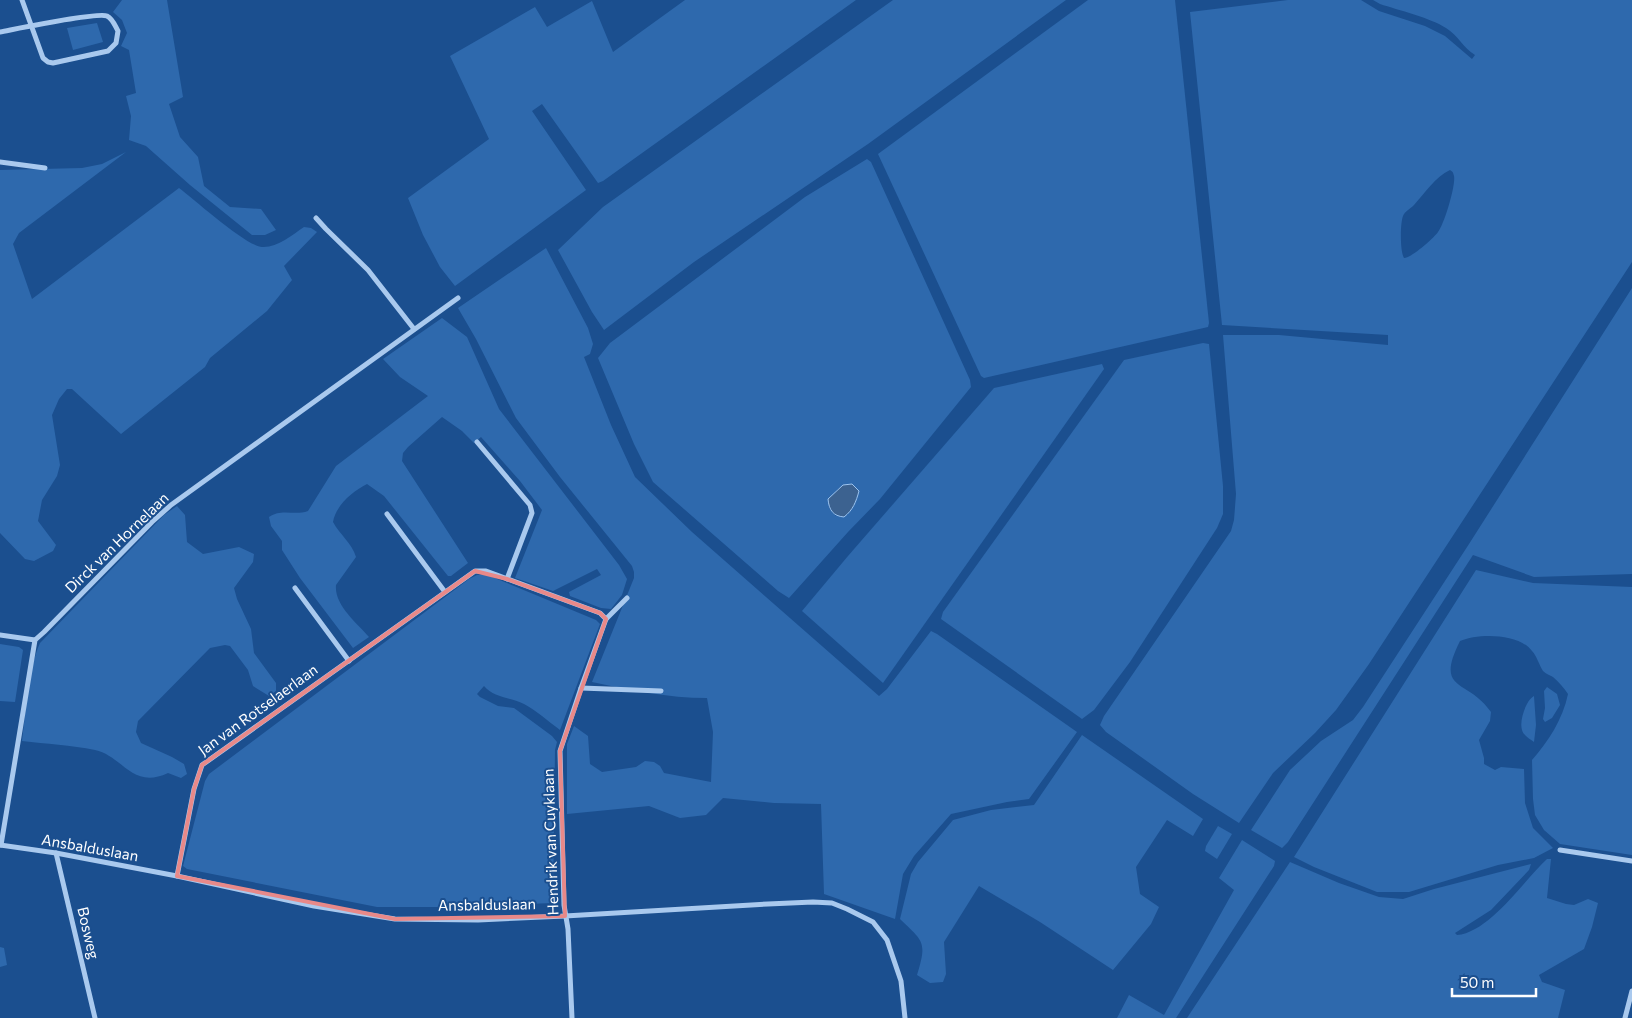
<svg xmlns="http://www.w3.org/2000/svg" width="1632" height="1018" font-family="Commissioner,sans-serif">
<style>
.green{fill:#2e69ad;fill-rule:evenodd}
.water{fill:#3c6290;stroke:#9cc4f0}
.lines{fill:none;stroke-linecap:round;stroke-linejoin:round}
.street{stroke:#a9c9ee;stroke-width:5}
.marked{fill:none;stroke:#e88989;stroke-width:4;stroke-linejoin:round}
.labels{text-anchor:middle;stroke-width:4;stroke-linejoin:round;paint-order:stroke}
.street-label{font-size:15px;fill:#fff;stroke:#1b4f8f}
</style>
<rect width="100%" height="100%" fill="#1b4f8f"/>
<g class="green">
<polygon points="122,0 167,0 183,97 169,104 180,137 198,157 204,186 230,207 261,209 276,230 265,235 252,235 190,185 146,146 129,140 131,116 126,96 136,93 129,50 121,46 127,33 122,20 113,12"/>
<polygon points="685,0 856,0 603,181 598,183 542,104 532,111 586,190 455,286 440,267 423,235 408,198 489,139 450,56 535,7 547,27 592,1 613,52"/>
<polygon points="893,0 1066,0 868,144 694,262 604,330 592,312 558,250 603,207"/>
<polygon points="1088,0 1175,0 1209,323 1208,327 984,378 981,376 878,154"/>
<path d="M 1288,0 L 1361,0 L 1379,11 L 1425,26 L 1445,36 L 1472,59 L 1475,55 C 1463,48 1458,35 1446,28 C 1431,18 1398,10 1380,4 L 1373,0 L 1632,0 L 1632,262 L 1369,664 L 1336,710 L 1315,733 L 1273,773 L 1239,823 L 1193,794 L 1106,732 L 1100,725 L 1104,716 L 1231,531 L 1234,520 L 1236,494 L 1223,335 L 1279,335 L 1388,345 L 1388,335 L 1222,325 L 1190,12 ZM 1450,170 C 1453,172 1453,172 1454,176 C 1456,185 1444,225 1438,232 C 1433,239 1411,258 1404,258 C 1400,252 1400,224 1403,216 C 1405,211 1410,209 1414,205 C 1425,193 1435,177 1450,170 Z"/>
<polygon points="97,23 103,42 73,50 67,28"/>
<path d="M 126,152 L 19,233 L 13,244 L 32,299 L 179,188 C 195,200 246,246 262,247 C 277,248 292,235 304,227 L 311,228 L 317,232 L 284,266 L 292,280 L 267,311 L 210,358 L 205,367 L 121,434 L 72,389 L 67,389 L 59,399 L 52,415 L 60,465 L 57,476 L 42,500 L 38,521 L 56,545 L 53,551 L 34,561 L 25,559 L 0,533 L 0,170 L 82,168 L 102,164 Z"/>
<path d="M 867,159 L 871,162 L 970,380 L 971,387 L 880,499 L 848,532 L 789,598 L 778,591 L 653,482 L 634,444 L 598,358 L 610,343 L 805,197 ZM 852,484 L 836,516 L 829,508 C 834,493 835,486 852,484 Z"/>
<path d="M 546,248 L 588,328 L 593,344 L 590,354 L 584,357 L 611,425 L 635,477 L 692,532 L 879,696 L 887,689 L 931,631 L 937,634 L 1077,732 L 1029,799 L 1007,802 L 951,814 L 914,856 L 903,874 L 895,919 L 824,894 L 821,804 L 774,803 L 723,798 L 706,815 L 680,818 L 649,806 L 567,814 L 567,744 L 574,726 L 588,736 L 590,764 L 602,772 L 636,767 L 645,761 L 654,762 L 660,766 L 664,773 L 711,782 L 713,732 L 707,698 C 668,698 630,690 592,682 L 634,578 L 634,572 L 632,566 L 560,477 L 516,418 L 476,339 L 458,308 Z"/>
<polygon points="1632,288 1632,574 1534,577 1473,555 1288,842 1282,848 1251,830 1290,770 1321,741 1353,720 1363,707 1469,544"/>
<path d="M 442,318 L 467,337 L 499,409 L 619,565 L 627,579 L 622,595 L 611,609 L 601,608 L 570,596 L 569,592 L 601,575 L 597,569 L 553,591 L 515,578 L 542,510 L 520,481 L 481,437 L 474,443 L 462,431 L 442,417 L 408,447 L 403,453 L 402,461 L 468,563 L 451,576 L 448,576 L 384,496 L 367,484 C 353,491 336,505 333,522 C 340,535 352,543 356,557 L 336,585 C 334,605 357,623 369,637 L 353,648 L 300,578 L 282,550 L 282,541 L 271,526 L 269,517 C 282,508 294,516 308,511 L 336,466 L 428,396 L 400,377 L 383,359 Z"/>
<polygon points="1203,343 1209,344 1223,486 1223,514 1217,528 1130,662 1094,710 1082,719 941,619 943,612 1124,360"/>
<polygon points="1102,364 1104,369 883,683 802,611 848,556 994,388"/>
<path d="M 177,506 L 185,515 L 187,542 L 203,554 L 239,547 L 254,554 L 253,562 L 234,588 L 237,599 L 251,629 L 254,653 L 276,683 L 276,691 L 269,696 L 253,686 L 248,670 L 230,646 L 225,645 L 210,648 L 138,721 L 136,732 L 141,743 L 172,757 L 184,764 L 187,774 L 181,778 L 168,773 C 132,790 123,756 95,750 C 71,745 46,744 22,741 C 26,712 28,669 40,643 L 164,515 Z"/>
<path d="M 1476,570 L 1533,583 L 1632,587 L 1632,855 L 1560,844 L 1544,830 L 1535,815 L 1533,799 L 1532,760 C 1548,742 1563,719 1568,694 C 1564,688 1559,682 1553,677 C 1550,675 1546,674 1543,671 C 1539,665 1537,656 1532,651 C 1519,633 1478,633 1460,641 C 1434,693 1468,678 1491,712 L 1490,721 L 1479,740 L 1484,758 L 1484,764 L 1495,770 L 1501,767 L 1524,769 L 1525,803 L 1533,828 L 1553,848 L 1534,858 L 1498,865 L 1409,892 L 1377,892 L 1314,867 L 1294,857 Z"/>
<path d="M 485,574 L 596,620 L 600,624 L 560,730 C 548,721 537,711 524,704 C 510,697 494,698 484,686 L 477,694 L 480,697 L 498,706 L 514,708 L 552,736 L 557,742 L 555,750 L 553,903 L 452,907 L 377,907 L 187,869 L 183,866 L 205,781 L 209,774 L 469,579 L 477,575 Z"/>
<polygon points="0,644 19,647 23,650 15,702 0,701"/>
<polygon points="1547,687 1557,694 1560,705 1552,718 1545,722 1543,719 1545,708 1544,691"/>
<path d="M 1534,696 L 1536,725 L 1534,742 C 1530,739 1523,735 1522,730 C 1519,721 1526,700 1534,696 Z"/>
<path d="M 1082,735 L 1203,819 L 1193,836 L 1167,820 L 1136,867 L 1140,894 L 1159,907 L 1151,924 L 1113,970 L 1040,922 L 979,886 L 944,942 L 946,974 L 943,982 L 930,983 L 917,975 C 927,942 924,942 900,919 L 911,874 L 918,862 L 953,820 L 991,810 L 1034,805 Z"/>
<polygon points="1218,826 1232,834 1217,859 1205,851 1206,846"/>
<polygon points="1242,840 1272,859 1275,861 1274,866 1176,1018 1117,1018 1129,995 1164,1015 1234,890 1219,878"/>
<path d="M 1547,859 L 1551,859 L 1547,898 L 1566,904 L 1574,905 L 1588,899 L 1598,903 L 1592,927 L 1584,949 L 1539,975 L 1542,982 L 1565,990 L 1558,1018 L 1187,1018 L 1290,862 L 1339,883 L 1379,897 L 1403,899 L 1434,889 L 1531,864 L 1529,870 L 1491,910 L 1455,933 L 1457,935 C 1490,932 1523,881 1547,859 Z"/>
<polygon points="0,947 4,948 7,965 0,967"/>
</g>
<path class="water" d="M 852,484 L 859,491 C 856,502 853,510 844,517 C 833,516 829,510 828,499 L 843,485 Z"/>
<g class="lines">
<g class="street">
<path d="M 0,32 C 16,29 97,12 107,16 C 113,19 115,26 118,31 L 116,43 L 108,51 L 53,63 L 48,62 L 43,58 L 22,0"/>
<polyline points="0,162 45,168"/>
<polyline points="316,218 326,229 368,270 414,329"/>
<polyline points="477,442 530,505 532,513 507,579"/>
<polyline points="387,514 445,592"/>
<polyline points="295,588 349,661"/>
<polyline points="0,635 35,640"/>
<polyline points="581,688 661,691"/>
<polyline points="0,845 56,853 177,876 314,906 395,919 478,920 565,916 768,904 813,902 832,903 847,909 873,922 887,940 901,981 905,1018"/>
<polyline points="1,845 35,640 44,632 152,522 171,505 458,298"/>
<polyline points="1560,850 1632,861"/>
<polyline points="56,853 95,1018"/>
<polyline points="177,876 194,789 202,765 475,571 486,571 600,613 606,619"/>
<polyline points="572,1018 568,929 564,905 560,751 581,688 606,619 627,598"/>
<polyline points="1625,1018 1632,991"/>
</g>
</g>
<path class="marked" d="M 475,571 L 507,579 L 600,613 L 606,619 L 560,751 L 565,916 L 395,919 L 177,876 L 194,789 L 202,765 Z"/>
<g class="labels">
<g class="street-label">
<text transform="translate(117 543) rotate(-44)" y="5">Dirck van Hornelaan</text>
<text transform="translate(258 710) rotate(-36)" y="5">Jan van Rotselaerlaan</text>
<text transform="translate(551 842) rotate(-92)" y="5">Hendrik van Cuyklaan</text>
<text transform="translate(90 848) rotate(10)" y="5">Ansbalduslaan</text>
<text transform="translate(487 905) rotate(-1)" y="5">Ansbalduslaan</text>
<text transform="translate(88 933) rotate(77)" y="5">Bosweg</text>
</g>
</g>
<path d="M1452 988v8h84v-8" fill="none" stroke="#ffffff" stroke-width="2.5"/>
<text x="1460" y="988" font-size="15" fill="#ffffff" stroke="#1b4f8f" stroke-width="4" paint-order="stroke">50 m</text>
</svg>
